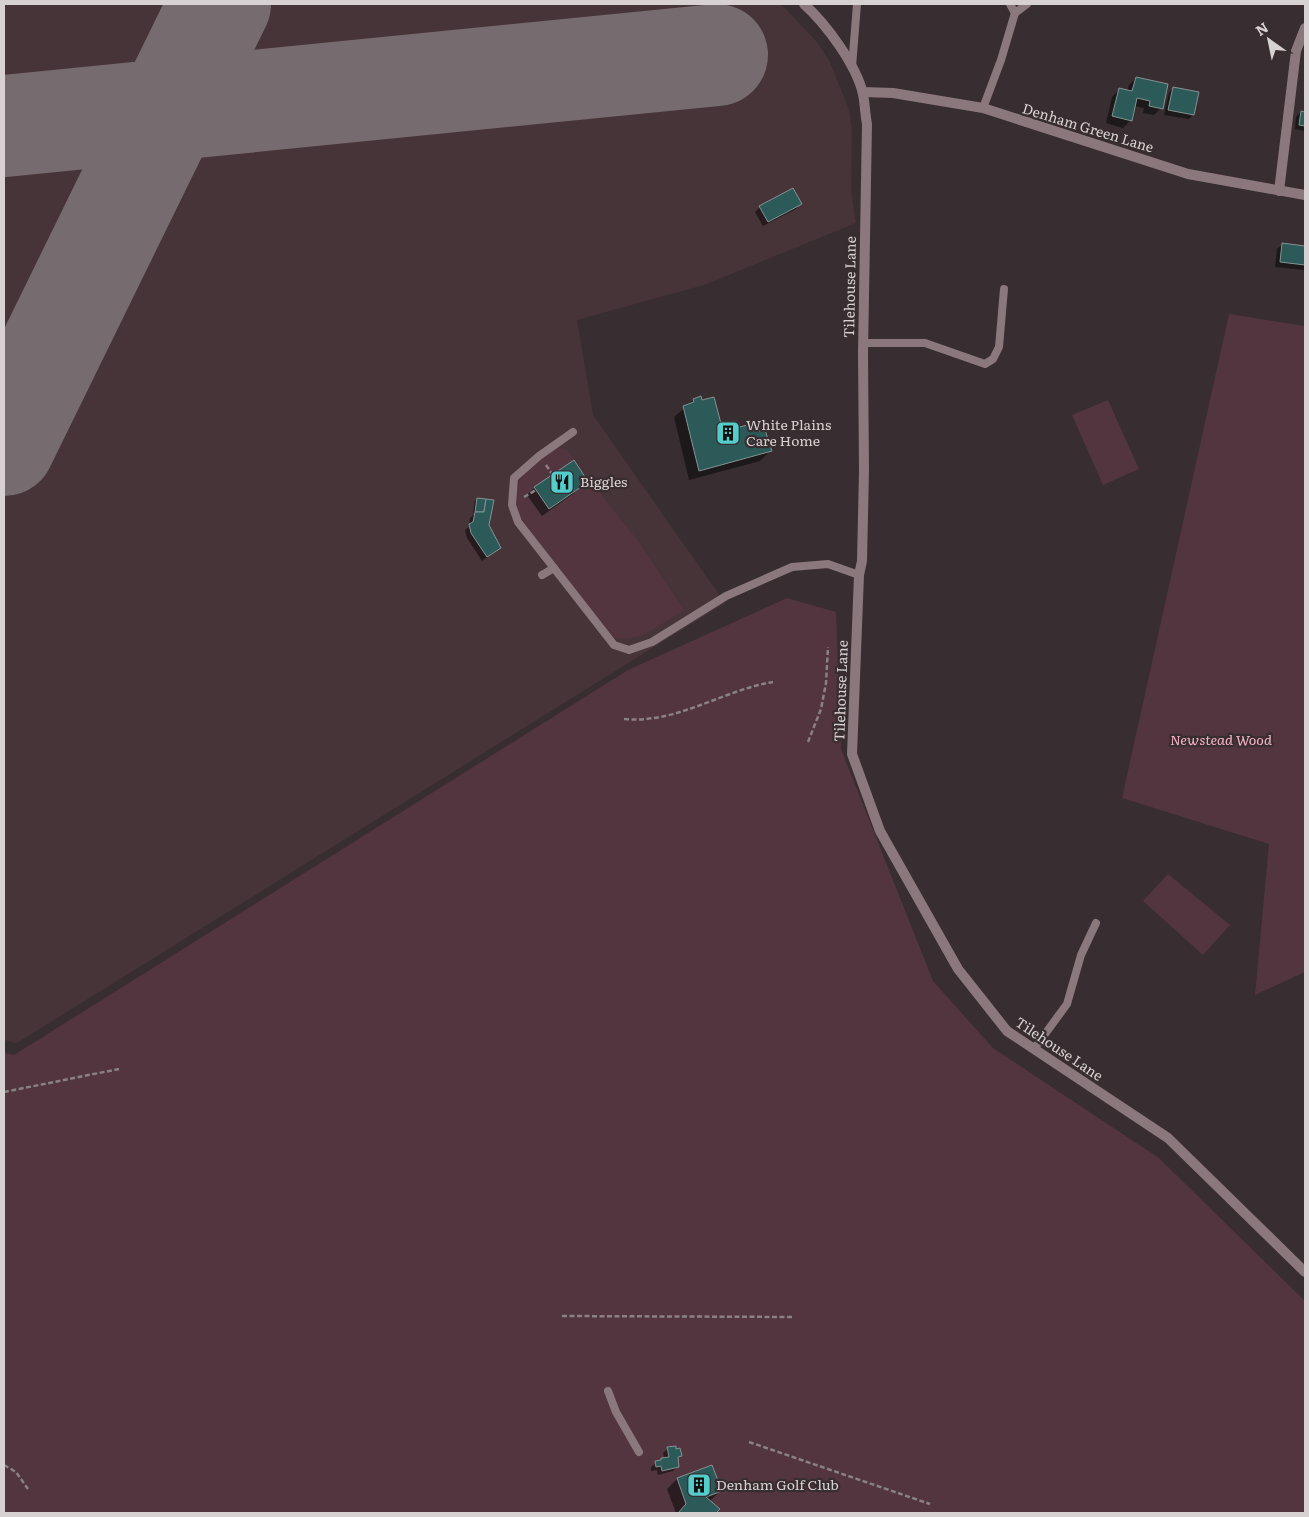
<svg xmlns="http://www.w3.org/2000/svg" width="1309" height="1517" font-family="Literata,serif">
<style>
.built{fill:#463439}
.green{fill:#52353e}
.shadow{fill:#0007}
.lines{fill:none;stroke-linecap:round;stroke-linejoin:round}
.runway{stroke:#766c6f;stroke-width:102}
.building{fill:#2b5a59;stroke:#849392}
.path{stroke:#8a8183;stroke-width:2.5;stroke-dasharray:5 2.5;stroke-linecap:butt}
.lane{stroke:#8a787d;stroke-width:8}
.street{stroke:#8a787d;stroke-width:10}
.labels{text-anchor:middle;stroke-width:4.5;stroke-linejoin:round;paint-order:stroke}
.street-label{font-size:14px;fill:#d8d1d2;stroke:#382d30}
.poi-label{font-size:14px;fill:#d8d1d2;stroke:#382d30;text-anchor:start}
.park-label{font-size:14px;font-style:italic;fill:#f7b4c8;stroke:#382d30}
</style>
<rect width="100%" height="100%" fill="#382d30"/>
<polygon class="built" points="4,4 781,4 817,42 830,62 849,110 852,132 851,190 856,223 704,285 577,320 593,415 725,603 17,1043 4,1040"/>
<g class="green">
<polygon points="1229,314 1305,326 1305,972 1255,995 1269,844 1122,798"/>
<polygon points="1108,400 1139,469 1103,485 1072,415"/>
<path d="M 559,448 L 567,450 L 587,480 L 591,482 L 638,541 L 684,610 C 663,622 630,652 606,632 L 520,517 C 517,506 514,495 518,485 C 522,471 546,451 559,448 Z"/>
<polygon points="787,598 836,612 841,749 933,981 993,1048 1159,1158 1305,1301 1305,1513 4,1513 4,1053 14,1055 628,670"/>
<polygon points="1168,874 1230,925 1203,955 1143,901"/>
</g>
<g class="shadow">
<polygon points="1136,78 1161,108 1154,115 1143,113 1144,108 1134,106 1131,120 1123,128 1106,123 1112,97 1120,89 1127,91 1129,85"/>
<polygon points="1173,88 1193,114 1189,119 1164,115 1169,93"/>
<polygon points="1301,112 1305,113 1305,131 1295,129 1296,117"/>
<polygon points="793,190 800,204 796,209 763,226 755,212 760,207"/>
<polygon points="1282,245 1305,247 1305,270 1275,267 1277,249"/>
<polygon points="694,400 722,433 758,433 770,451 760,461 689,480 674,417"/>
<polygon points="573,461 586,480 573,494 542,516 527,495 534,488"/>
<polygon points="477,499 487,525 500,548 482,561 467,538 465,530 469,527 470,518 475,513 473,513 475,501"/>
<polygon points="668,1448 680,1456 677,1459 678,1467 673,1471 658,1475 657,1470 651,1471 651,1467 656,1463 664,1458 663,1453"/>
<polygon points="677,1479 720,1491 710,1501 718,1509 714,1513 676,1513 667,1489"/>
</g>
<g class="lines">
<g class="runway">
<polyline points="4,126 717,55"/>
<polyline points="4,445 220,4"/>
</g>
</g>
<g class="building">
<polygon points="1136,77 1168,84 1163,109 1149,106 1150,101 1137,98 1132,121 1112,116 1119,88 1132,91"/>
<polygon points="1173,87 1199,92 1194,115 1168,110"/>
<polygon points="1301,111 1305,112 1305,126 1299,125"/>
<polygon points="793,188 802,204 768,222 759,206"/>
<polygon points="1282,243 1305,246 1305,265 1280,262"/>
<polygon points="701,396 702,400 714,397 723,431 756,423 759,431 765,430 772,451 699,471 683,406 694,402 693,399"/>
<polygon points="574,460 587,480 579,485 581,487 549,509 534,487"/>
<polygon points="477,498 486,499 484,512 475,512"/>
<polygon points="486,499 494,500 489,525 501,548 487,557 471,533 469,524 473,522 475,512 484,512"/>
<polygon points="676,1446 676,1449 680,1448 682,1456 678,1457 679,1467 662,1471 661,1466 656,1467 655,1461 661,1460 661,1458 669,1457 667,1447"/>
<polygon points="712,1465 722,1491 706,1497 720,1509 716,1513 678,1513 686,1504 677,1478"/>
</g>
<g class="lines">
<g class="path">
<polyline points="546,465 552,474"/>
<polyline points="524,497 536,490"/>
<path d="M 624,719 C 677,724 723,690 773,682"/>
<polyline points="808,742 821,709 826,683 828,647"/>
<polyline points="4,1092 119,1069"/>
<polyline points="562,1316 792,1317"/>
<polyline points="749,1442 930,1504"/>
<polyline points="4,1465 16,1472 28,1489"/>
</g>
<g class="lane">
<polyline points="1010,4 1015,13"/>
<polyline points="852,67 857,4"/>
<polyline points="983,108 1001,60 1015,13 1027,4"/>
<polyline points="863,343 925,343 985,364 993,359 999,347 1004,289"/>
<polyline points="573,432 539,456 514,478 512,505 518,522 614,645 629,650 652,642 726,596 792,567 828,564 859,575"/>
<polyline points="542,575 554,568"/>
<polyline points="1034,1049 1067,1004 1081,955 1096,923"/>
<polyline points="608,1391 616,1412 639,1452"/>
</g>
<g class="street">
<path d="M 804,4 C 826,24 856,64 863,94 C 865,104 865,114 867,124 L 863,353 L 864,470 L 862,561 L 859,575 L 852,754 L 880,831 L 958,969 L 1007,1031 L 1168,1138 L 1305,1272"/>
<polyline points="863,92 893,93 983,108 1188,174 1305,195"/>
<polyline points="1279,191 1296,51 1305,28"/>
</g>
</g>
<defs>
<g id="building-square" transform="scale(1.25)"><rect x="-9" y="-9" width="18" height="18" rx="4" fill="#53cdcb" stroke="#382d30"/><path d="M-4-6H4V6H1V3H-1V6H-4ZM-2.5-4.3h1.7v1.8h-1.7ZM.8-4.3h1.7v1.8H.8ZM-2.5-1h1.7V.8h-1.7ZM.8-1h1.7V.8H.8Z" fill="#111"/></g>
<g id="restaurant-square" transform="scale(1.25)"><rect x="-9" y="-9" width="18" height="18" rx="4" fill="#53cdcb" stroke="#382d30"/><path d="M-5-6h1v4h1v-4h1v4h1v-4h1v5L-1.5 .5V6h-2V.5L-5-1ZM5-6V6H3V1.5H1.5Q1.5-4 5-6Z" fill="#111"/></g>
</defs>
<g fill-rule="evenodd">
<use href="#building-square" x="728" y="433"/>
<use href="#restaurant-square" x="562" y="482"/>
<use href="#building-square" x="699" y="1485"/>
</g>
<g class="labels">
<g class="street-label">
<text transform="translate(1088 128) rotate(17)" y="5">Denham Green Lane</text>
<text transform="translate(850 287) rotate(-89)" y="5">Tilehouse Lane</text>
<text transform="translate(841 691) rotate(-88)" y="5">Tilehouse Lane</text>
<text transform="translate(1059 1049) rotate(34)" y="5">Tilehouse Lane</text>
</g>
<g class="poi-label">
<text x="746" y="430">White Plains<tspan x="746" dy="16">Care Home</tspan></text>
<text x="580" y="487">Biggles</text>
<text x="716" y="1490">Denham Golf Club</text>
</g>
<g class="park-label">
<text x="1221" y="745">Newstead Wood</text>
</g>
</g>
<rect width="1309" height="1517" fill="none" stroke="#d8d1d2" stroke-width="10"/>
<g transform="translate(1269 40) rotate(327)" stroke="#382d30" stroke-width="4" paint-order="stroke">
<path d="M0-4L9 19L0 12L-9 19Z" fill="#d8d1d2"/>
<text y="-8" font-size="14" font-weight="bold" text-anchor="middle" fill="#d8d1d2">N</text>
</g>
</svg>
